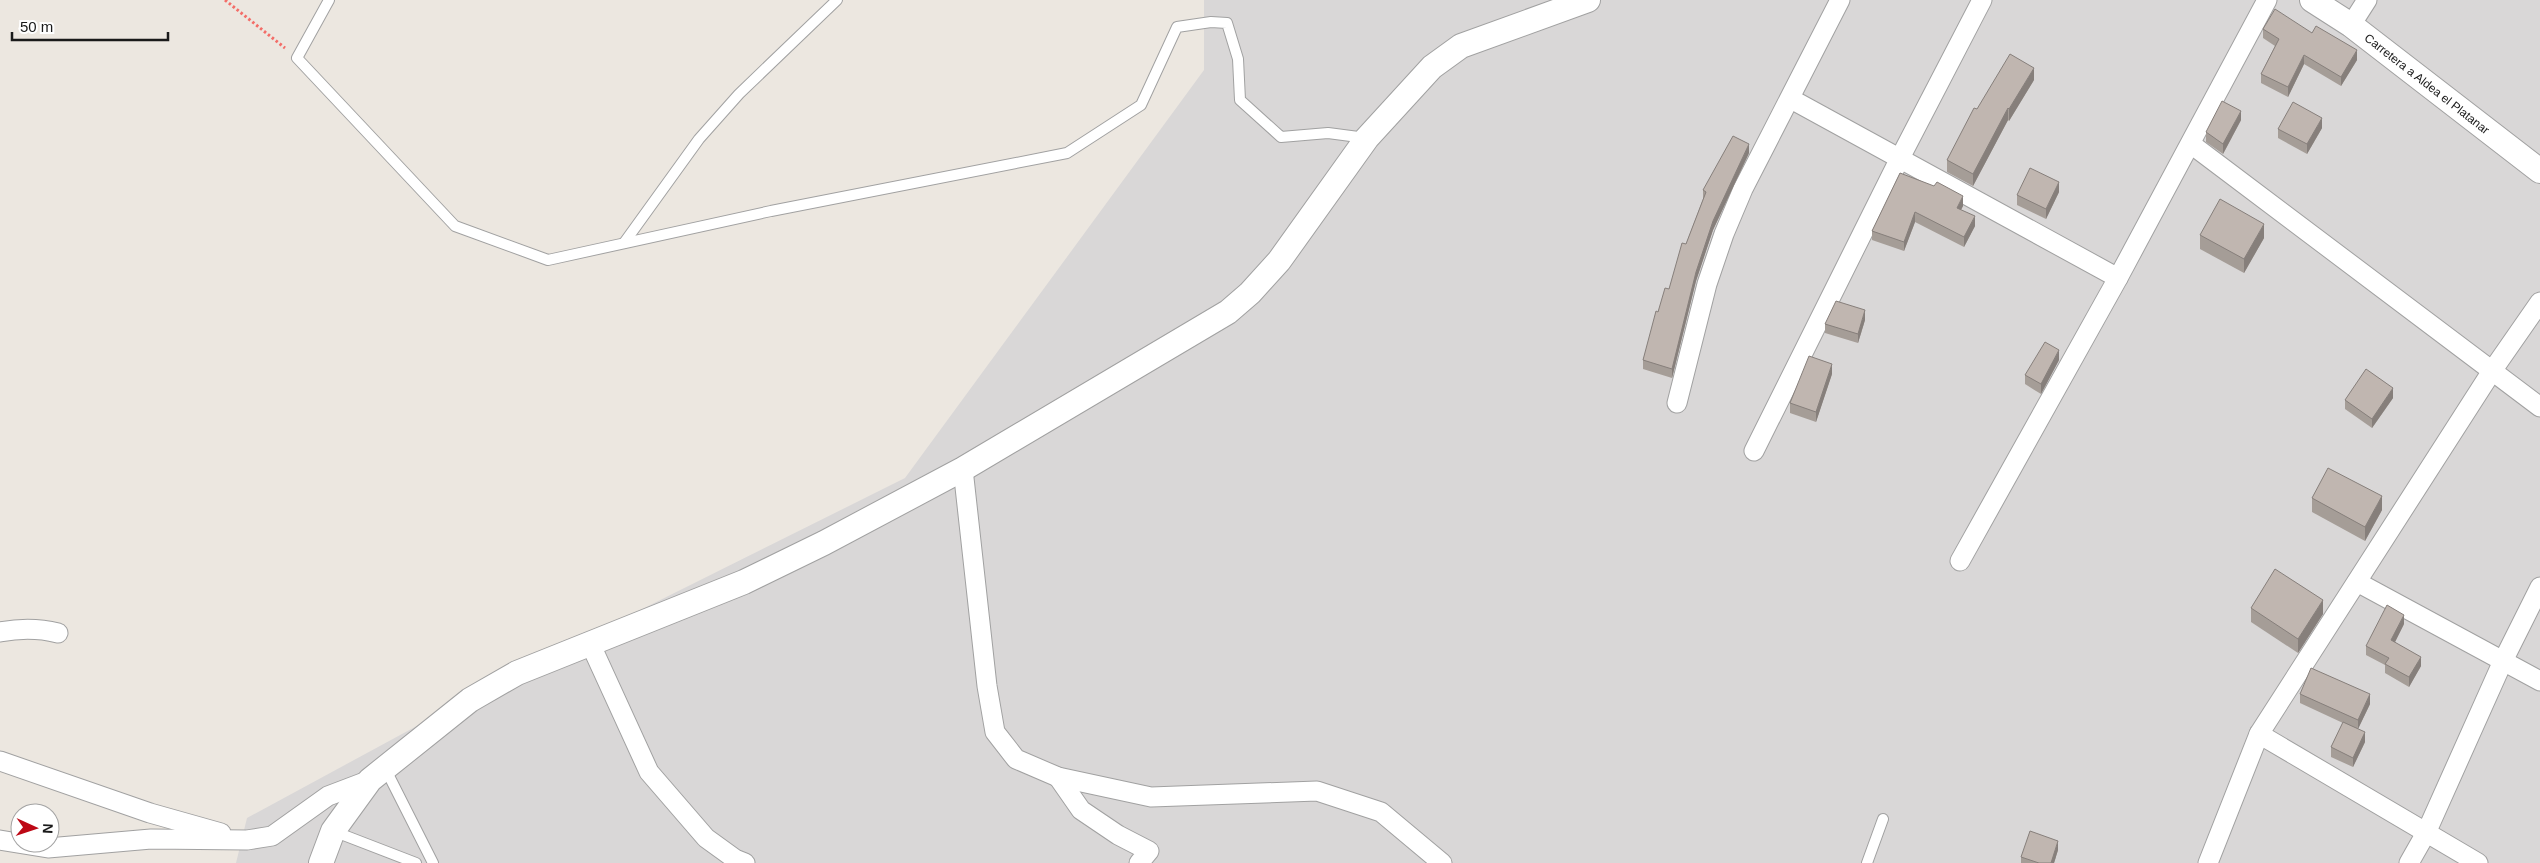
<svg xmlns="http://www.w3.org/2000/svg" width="2540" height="863" font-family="Helvetica,sans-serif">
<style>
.residential{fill:#d9d7d7}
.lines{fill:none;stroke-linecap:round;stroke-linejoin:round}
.service-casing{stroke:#a1a1a1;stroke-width:12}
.minor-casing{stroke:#a1a1a1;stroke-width:21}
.tertiary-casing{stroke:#a1a1a1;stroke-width:26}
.path{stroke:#f36e69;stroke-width:3;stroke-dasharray:2.5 2.5;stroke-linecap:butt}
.service{stroke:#fff;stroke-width:10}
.minor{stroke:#fff;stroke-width:19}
.tertiary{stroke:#fff;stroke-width:24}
.wall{fill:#a59d97}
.shaded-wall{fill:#867f7b}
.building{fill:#c0b6b0;stroke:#867f7b}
.labels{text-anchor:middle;stroke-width:5;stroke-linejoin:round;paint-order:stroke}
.street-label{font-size:12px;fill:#1a1a1a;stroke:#fff}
</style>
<rect width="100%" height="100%" fill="#ece7e0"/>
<polygon class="residential" points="1204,0 2540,0 2540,863 236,863 247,818 522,669 905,478 1204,70"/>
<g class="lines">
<g class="service-casing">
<g id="service">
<polyline points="329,0 297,58 455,226 548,260 771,211 1067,153 1141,105 1177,27 1211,22 1227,23 1238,59 1240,100 1281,137 1328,133 1366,138"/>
<polyline points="624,243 699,139 739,94 837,0"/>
<polyline points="385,768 433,863"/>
<polyline points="333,831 416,863"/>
<polyline points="1867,863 1883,819"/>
</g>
</g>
<g class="minor-casing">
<g id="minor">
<polyline points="2351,25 2367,0"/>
<polyline points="1791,99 2118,278"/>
<polyline points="2191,144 2540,407"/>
<polyline points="1677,403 1707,284 1724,234 1743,189 1840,0"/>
<polyline points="1754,451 1900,158 1982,0"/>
<polyline points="963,469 987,686 995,732 1016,759 1058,777 1151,797 1317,791 1381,812 1442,863"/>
<polyline points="1960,561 2118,278 2267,0"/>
<polyline points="2357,582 2540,681"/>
<path d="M 0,632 C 21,628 38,628 58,633"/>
<polyline points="590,643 649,772 706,838 735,859 745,863"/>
<polyline points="0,761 150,813 221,833"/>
<polyline points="1058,777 1081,810 1118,835 1149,851 1139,863"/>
<polyline points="0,840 48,848 151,839 247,840 272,836 328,796 370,780"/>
<polyline points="2208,863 2259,734"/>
<polyline points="2409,863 2426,833 2503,661 2540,587"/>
<polyline points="2478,863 2259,734 2492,371 2540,302"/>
</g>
</g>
<g class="tertiary-casing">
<g id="tertiary">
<polyline points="2312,0 2351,25 2540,171"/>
<polyline points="321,863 333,831 370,780 470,700 517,673 744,582 824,543 963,469 1228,312 1250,293 1279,261 1367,138 1432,67 1461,46 1588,0"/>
</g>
</g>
<polyline class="path" points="225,0 285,48"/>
<use href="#service" class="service"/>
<use href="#minor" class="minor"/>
<use href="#tertiary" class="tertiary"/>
</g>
<g class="wall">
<polygon points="2263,29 2312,33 2357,60 2341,86 2304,64 2288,97 2261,83 2261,74 2275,46 2263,38"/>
<polygon points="2034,80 2009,121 2008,120 1973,186 1947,172 1947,160 1977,109"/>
<polygon points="2241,120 2223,154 2206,142 2206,132"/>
<polygon points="2322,128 2307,154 2278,138 2278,129"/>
<polygon points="1749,153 1713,230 1696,281 1672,378 1643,369 1643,360 1658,312 1669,289 1703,199 1703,190"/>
<polygon points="1900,173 1963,206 1961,210 1975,226 1964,247 1915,222 1904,251 1872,240 1872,231"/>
<polygon points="2059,192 2046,219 2017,205 2017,195"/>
<polygon points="2200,235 2264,238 2244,273 2200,249"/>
<polygon points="1865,320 1858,343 1825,333 1825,324"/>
<polygon points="2059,360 2041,394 2025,384 2025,375"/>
<polygon points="1832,374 1816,422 1790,413 1790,403"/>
<polygon points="2393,398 2372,428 2345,409 2345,400"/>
<polygon points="2312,498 2382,510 2365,541 2312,512"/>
<polygon points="2251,608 2323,614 2298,653 2251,622"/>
<polygon points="2404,624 2395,642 2421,666 2409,687 2385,673 2385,665 2366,655 2366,646"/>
<polygon points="2300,694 2370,704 2358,729 2365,742 2353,767 2331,757 2331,747 2343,723 2300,703"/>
<polygon points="2058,850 2054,863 2021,863 2021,857"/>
</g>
<g class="shaded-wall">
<polygon points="2357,50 2357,60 2341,86 2341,77"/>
<polygon points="2304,55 2304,64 2288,97 2288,87"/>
<polygon points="2034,68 2034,80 2009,121 2009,109"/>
<polygon points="2008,108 2008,120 1973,186 1973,174"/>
<polygon points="2241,111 2241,120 2223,154 2223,144"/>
<polygon points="2322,118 2322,128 2307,154 2307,144"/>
<polygon points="1749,144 1749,153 1713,230 1696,281 1672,378 1672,369 1696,272 1713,221"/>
<polygon points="2059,182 2059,192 2046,219 2046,209"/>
<polygon points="1963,196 1963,206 1957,217 1957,208"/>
<polygon points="1915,212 1915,222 1904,251 1904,242"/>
<polygon points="1975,216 1975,226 1964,247 1964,237"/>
<polygon points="2264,224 2264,238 2244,273 2244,259"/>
<polygon points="1865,310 1865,320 1858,343 1858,334"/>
<polygon points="2059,350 2059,360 2041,394 2041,384"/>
<polygon points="1832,364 1832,374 1816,422 1816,412"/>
<polygon points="2393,388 2393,398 2372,428 2372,419"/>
<polygon points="2382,496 2382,510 2365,541 2365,527"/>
<polygon points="2323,600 2323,614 2298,653 2298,639"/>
<polygon points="2404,615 2404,624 2391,650 2391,640"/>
<polygon points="2421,657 2421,666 2409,687 2409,677"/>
<polygon points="2370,694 2370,704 2358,729 2358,720"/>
<polygon points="2365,732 2365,742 2353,767 2353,758"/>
<polygon points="2058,841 2058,850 2054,863 2051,863"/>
</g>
<g class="building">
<polygon points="2275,9 2312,33 2316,26 2357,50 2341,77 2304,55 2288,87 2261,74 2279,39 2263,29"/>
<polygon points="2010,54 2034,68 2009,109 2008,108 1973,174 1947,160 1974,108 1977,109"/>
<polygon points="2222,101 2241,111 2223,144 2206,132"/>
<polygon points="2293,102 2322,118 2307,144 2278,129"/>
<polygon points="1733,136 1749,144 1713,221 1696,272 1672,369 1643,360 1656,311 1658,312 1665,288 1669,289 1682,243 1686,244 1706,192 1703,190"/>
<polygon points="2030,168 2059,182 2046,209 2017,195"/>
<polygon points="1900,173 1934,186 1937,182 1963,196 1957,208 1975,216 1964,237 1915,212 1904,242 1872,231"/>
<polygon points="2220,199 2264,224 2244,259 2200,235"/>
<polygon points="1836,301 1865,310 1858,334 1825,324"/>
<polygon points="2045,342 2059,350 2041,384 2025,375"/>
<polygon points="1809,356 1832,364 1816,412 1790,403"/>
<polygon points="2366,369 2393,388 2372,419 2345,400"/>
<polygon points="2328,468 2382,496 2365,527 2312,498"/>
<polygon points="2275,569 2323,600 2298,639 2251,608"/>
<polygon points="2387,605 2404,615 2391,640 2421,657 2409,677 2385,664 2389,658 2366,646"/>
<polygon points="2311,668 2370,694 2358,720 2300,694"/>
<polygon points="2343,722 2365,732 2353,758 2331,747"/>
<polygon points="2030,831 2058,841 2051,863 2039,863 2021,857"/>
</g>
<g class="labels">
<g class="street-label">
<text transform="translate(2427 84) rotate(38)" y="4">Carretera a Aldea el Platanar</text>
</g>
</g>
<g transform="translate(35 828) rotate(93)"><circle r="24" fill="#ffffff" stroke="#a3a3a3"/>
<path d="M0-4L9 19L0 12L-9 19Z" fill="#bd0815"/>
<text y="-8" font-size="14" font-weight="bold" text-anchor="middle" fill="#1a1a1a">N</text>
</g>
<path d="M12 32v8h156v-8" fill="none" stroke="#1a1a1a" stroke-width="2.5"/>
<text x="20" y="32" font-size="15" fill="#1a1a1a" stroke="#ffffff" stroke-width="4" paint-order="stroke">50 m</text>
</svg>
